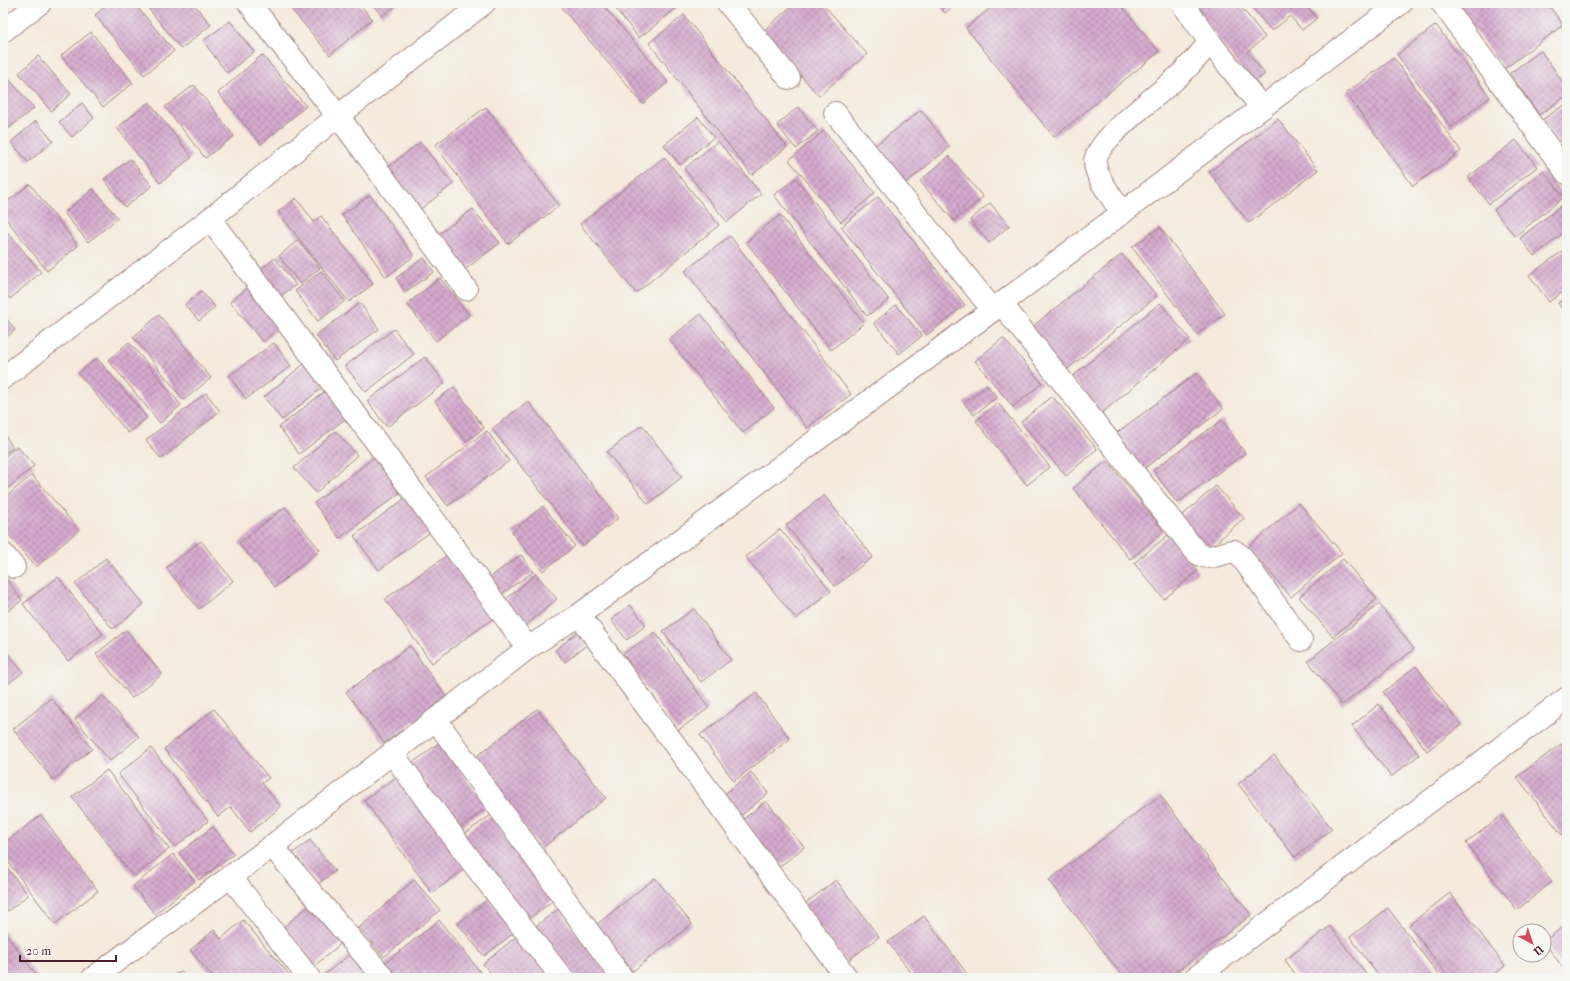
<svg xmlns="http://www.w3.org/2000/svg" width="1570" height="981" font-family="'IM FELL French Canon',serif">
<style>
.building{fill:url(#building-cross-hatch)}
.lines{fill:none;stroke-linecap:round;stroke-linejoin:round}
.street-casing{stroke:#a08483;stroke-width:24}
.street{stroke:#fff;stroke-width:22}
</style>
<defs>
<pattern id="building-cross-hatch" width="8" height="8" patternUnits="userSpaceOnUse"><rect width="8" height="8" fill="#d5abd0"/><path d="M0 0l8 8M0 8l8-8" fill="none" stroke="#af8ba9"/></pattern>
</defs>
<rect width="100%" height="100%" fill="#f6f6f2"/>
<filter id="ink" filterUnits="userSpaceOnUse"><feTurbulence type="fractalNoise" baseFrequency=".025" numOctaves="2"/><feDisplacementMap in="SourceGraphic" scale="8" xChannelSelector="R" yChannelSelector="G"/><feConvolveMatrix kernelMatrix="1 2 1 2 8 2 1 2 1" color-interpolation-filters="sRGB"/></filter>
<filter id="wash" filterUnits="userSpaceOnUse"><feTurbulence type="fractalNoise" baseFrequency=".012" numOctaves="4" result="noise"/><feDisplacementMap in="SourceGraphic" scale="16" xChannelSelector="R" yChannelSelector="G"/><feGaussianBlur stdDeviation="0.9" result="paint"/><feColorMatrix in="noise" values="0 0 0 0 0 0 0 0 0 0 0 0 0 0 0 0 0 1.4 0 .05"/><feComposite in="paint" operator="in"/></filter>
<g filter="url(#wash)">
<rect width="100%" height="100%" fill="#f5eadb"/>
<g id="blocks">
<g class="building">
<polygon points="86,3 97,3 91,8"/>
<polygon points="109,3 134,3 174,51 144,75 95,15"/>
<polygon points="144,3 193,3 211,25 181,49"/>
<polygon points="286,3 359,3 372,19 330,55"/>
<polygon points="372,3 399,3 382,16"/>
<polygon points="569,3 601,3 668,82 643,104 562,8"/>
<polygon points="611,3 683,3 639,38"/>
<polygon points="795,3 822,3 867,54 819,96 762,32"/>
<polygon points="937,3 958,3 945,13"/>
<polygon points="996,3 1119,3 1159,52 1054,137 966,28"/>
<polygon points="1192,3 1238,3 1265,37 1247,52 1265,74 1252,84"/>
<polygon points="1248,3 1304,3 1317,18 1302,30 1290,16 1272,31"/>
<polygon points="1454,3 1547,3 1563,25 1504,69"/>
<polygon points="684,15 787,147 752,175 649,43"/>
<polygon points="230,21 254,52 227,73 203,41"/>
<polygon points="1436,25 1490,97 1451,127 1397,55"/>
<polygon points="91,32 133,83 103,107 61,56"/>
<polygon points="1541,51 1567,88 1567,95 1539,115 1510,73"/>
<polygon points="262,55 306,106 261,144 218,93"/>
<polygon points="38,56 71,94 51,111 19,73"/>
<polygon points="1394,58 1461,151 1413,186 1346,93"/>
<polygon points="8,78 34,108 3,133 3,83"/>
<polygon points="194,85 234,136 205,158 165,107"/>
<polygon points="149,102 192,157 160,183 117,128"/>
<polygon points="82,103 94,118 72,137 59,122"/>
<polygon points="1567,103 1567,156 1542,120"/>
<polygon points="486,107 559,206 508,244 435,145"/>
<polygon points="798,107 818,131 796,149 777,125"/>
<polygon points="921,110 950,147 902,186 872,148"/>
<polygon points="698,117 714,137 680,165 664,145"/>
<polygon points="1278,119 1318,170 1249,223 1209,172"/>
<polygon points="36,121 53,141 28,162 11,142"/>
<polygon points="824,131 875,193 841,222 789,160"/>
<polygon points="1516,140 1537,167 1489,204 1468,177"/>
<polygon points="718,141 761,194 727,222 684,169"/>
<polygon points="420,142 453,184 418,211 386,169"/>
<polygon points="949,156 983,197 954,221 920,181"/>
<polygon points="664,157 719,225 636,293 580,224"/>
<polygon points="130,159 152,186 125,207 104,179"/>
<polygon points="1544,171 1564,197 1515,236 1494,210"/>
<polygon points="796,178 889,300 867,316 774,195"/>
<polygon points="30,184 78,246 47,271 3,215 3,205"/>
<polygon points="93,189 118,218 88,242 64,213"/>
<polygon points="370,195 414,256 386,277 342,215"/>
<polygon points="878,197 965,305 927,335 841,227"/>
<polygon points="296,198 314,222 321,216 373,284 349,302 278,212"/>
<polygon points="1567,201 1567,230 1534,256 1520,238"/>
<polygon points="990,203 1009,226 989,243 970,220"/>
<polygon points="473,209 500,243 463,271 436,236"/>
<polygon points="780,215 864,323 831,350 746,242"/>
<polygon points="3,227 41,272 10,299 3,291"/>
<polygon points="1160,227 1225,314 1197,334 1132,247"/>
<polygon points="730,236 851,394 807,428 685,271"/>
<polygon points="298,240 320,268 300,284 279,256"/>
<polygon points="1567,248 1567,289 1549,302 1529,275"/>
<polygon points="1122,254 1157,296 1063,373 1027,331"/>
<polygon points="275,258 296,285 278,298 257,272"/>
<polygon points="424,258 434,272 405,292 396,278"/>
<polygon points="321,271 345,301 318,321 295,291"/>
<polygon points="440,278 469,315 436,341 407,304"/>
<polygon points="252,284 284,324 263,342 230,302"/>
<polygon points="201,291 215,307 199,321 185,305"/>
<polygon points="1567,297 1567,316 1558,303"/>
<polygon points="360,303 379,329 335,361 316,335"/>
<polygon points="1160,303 1190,339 1102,413 1072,377"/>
<polygon points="896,305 922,336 899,354 874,323"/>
<polygon points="3,314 15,330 3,340"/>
<polygon points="701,314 774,408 743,433 669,339"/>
<polygon points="159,315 211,378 184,400 133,337"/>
<polygon points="394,329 414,354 366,392 345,366"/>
<polygon points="1003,338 1042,383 1013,407 975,361"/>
<polygon points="129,342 181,405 160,423 108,360"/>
<polygon points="274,343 291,366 246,399 229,376"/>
<polygon points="425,357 445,383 387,427 367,401"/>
<polygon points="97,358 147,418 128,433 78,373"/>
<polygon points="305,363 324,386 282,420 264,397"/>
<polygon points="1197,373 1223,409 1142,470 1115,434"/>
<polygon points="987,385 997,397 974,415 964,403"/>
<polygon points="454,387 484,428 466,442 435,401"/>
<polygon points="328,389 349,416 299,454 279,427"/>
<polygon points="206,393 220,411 161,459 146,440"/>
<polygon points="1052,396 1097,449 1066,476 1021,422"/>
<polygon points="528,401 618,518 583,546 492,429"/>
<polygon points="998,403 1050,467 1027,485 976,421"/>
<polygon points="1222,420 1245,453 1177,503 1153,470"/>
<polygon points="642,425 682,477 648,504 607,452"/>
<polygon points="335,431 357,455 316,493 294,468"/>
<polygon points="487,431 509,461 448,506 426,477"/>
<polygon points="3,432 13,448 3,454"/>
<polygon points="17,446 34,466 3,492 3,458"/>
<polygon points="375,457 401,492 340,538 314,503"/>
<polygon points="1107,461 1164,531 1130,559 1073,488"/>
<polygon points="32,475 79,530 36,567 3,528 3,499"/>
<polygon points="1216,486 1244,518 1206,551 1178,519"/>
<polygon points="824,495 873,557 835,586 786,525"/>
<polygon points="408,496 433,530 379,570 354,536"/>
<polygon points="1299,503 1342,553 1291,597 1248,547"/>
<polygon points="543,506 575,546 543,571 512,532"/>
<polygon points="285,507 320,550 275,587 239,543"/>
<polygon points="780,529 831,591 796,619 746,557"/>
<polygon points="1168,535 1198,571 1164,599 1134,563"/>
<polygon points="201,541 233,581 199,609 166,568"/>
<polygon points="449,554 495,617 432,663 385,599"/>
<polygon points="521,555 533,572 500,595 489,578"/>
<polygon points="106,558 144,604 113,629 75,584"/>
<polygon points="1343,559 1377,599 1333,637 1299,597"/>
<polygon points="536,574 557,599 525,626 504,601"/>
<polygon points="3,575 22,600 3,615"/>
<polygon points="58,577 103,634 68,661 23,604"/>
<polygon points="1379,604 1414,649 1342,705 1308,661"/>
<polygon points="630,605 646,625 627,640 611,620"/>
<polygon points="694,609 731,660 701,682 663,631"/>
<polygon points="126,630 162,674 132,698 96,654"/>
<polygon points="579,631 589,643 565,662 555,650"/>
<polygon points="655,632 709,708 677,731 623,654"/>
<polygon points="410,646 447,698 384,743 346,692"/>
<polygon points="3,648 23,672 3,688"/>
<polygon points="1416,666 1461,725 1427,751 1383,692"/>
<polygon points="756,693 790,739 734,781 700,735"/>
<polygon points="103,696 139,737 110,761 75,719"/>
<polygon points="51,698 92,749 53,780 13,729"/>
<polygon points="1379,704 1419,755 1391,777 1352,726"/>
<polygon points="214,709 269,778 262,783 281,807 250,832 231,807 218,817 164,749"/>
<polygon points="537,709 606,798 541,849 472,760"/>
<polygon points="439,743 488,807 460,828 411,764"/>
<polygon points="1561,744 1567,753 1567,831 1562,835 1517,777"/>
<polygon points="151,748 208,821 175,847 118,774"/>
<polygon points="1274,755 1332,829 1295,857 1238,784"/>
<polygon points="107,770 169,849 134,877 72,797"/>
<polygon points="751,772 768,793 737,819 720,798"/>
<polygon points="402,773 469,866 432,893 364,800"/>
<polygon points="1160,795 1251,915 1168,978 1124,978 1049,880"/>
<polygon points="766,801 804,847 778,868 740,822"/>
<polygon points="41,815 98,891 55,924 3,855 3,844"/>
<polygon points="491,815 554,900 527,920 463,835"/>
<polygon points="1502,815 1552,882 1517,910 1466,843"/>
<polygon points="213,827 234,854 199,880 179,853"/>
<polygon points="310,840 335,871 318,884 293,853"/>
<polygon points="173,854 195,881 155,914 133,886"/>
<polygon points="3,862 28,895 8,911 3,905"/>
<polygon points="655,878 692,924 633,971 596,925"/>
<polygon points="414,880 440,910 384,957 359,928"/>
<polygon points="836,880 879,937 846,962 803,905"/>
<polygon points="1450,893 1505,966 1489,978 1449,978 1409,925"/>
<polygon points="488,899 515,932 484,956 458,924"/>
<polygon points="311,904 343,942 314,966 282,928"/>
<polygon points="1388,908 1441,978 1380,978 1350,937"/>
<polygon points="558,909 611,978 575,978 536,926"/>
<polygon points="924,916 970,978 915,978 888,942"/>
<polygon points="243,920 288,973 292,978 214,978 190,950 214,930 221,939"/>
<polygon points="439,920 485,978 389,978 380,967"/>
<polygon points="1567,923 1567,973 1544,942"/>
<polygon points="1330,926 1369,978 1298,978 1285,960"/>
<polygon points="3,930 38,977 37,978 3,978"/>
<polygon points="518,935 547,969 537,978 495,978 483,964"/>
<polygon points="350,954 369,978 327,978 324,975"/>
<polygon points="182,971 187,978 172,978"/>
</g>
</g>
</g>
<g filter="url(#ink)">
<use href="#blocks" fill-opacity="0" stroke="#a08483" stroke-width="1"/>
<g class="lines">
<g class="street-casing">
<g id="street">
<polyline points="249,3 338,116 466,289"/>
<polyline points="728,3 789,78"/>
<polyline points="1182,3 1210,42"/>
<polyline points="1442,3 1567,173"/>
<polyline points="3,31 40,3"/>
<polyline points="835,113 993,310"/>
<path d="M 1122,213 C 1114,200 1095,177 1095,162 C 1096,138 1166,90 1184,71 C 1193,62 1202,52 1210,42 L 1262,108"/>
<polyline points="210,219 412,490 528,648"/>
<path d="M 1001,303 L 1196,552 C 1209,562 1219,553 1234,551 L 1241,556 L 1301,640"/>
<polyline points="3,378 210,219 338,116 484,3"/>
<polyline points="3,554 14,567"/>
<polyline points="579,615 847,978"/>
<polyline points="436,720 622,978"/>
<polyline points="392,753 472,862 562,978"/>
<polyline points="272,846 384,978"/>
<polyline points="230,876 309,978"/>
<polyline points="93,978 272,846 528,648 579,615 993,310 1401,3"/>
<polyline points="1195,978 1567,698"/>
</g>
</g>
<use href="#street" class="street"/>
</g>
</g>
<rect width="1570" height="981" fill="none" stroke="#f6f6f2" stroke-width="16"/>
<g transform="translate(1532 943) rotate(140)"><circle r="19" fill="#f6f6f2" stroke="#b1a0a2"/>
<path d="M0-3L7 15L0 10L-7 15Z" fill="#d1495b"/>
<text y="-6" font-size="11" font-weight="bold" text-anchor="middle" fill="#4a1f2b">U</text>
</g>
<path d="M20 955v6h96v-6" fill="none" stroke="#4a1f2b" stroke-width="2"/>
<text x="26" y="955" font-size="12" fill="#4a1f2b" stroke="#f6f6f2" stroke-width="3" paint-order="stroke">20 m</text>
</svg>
